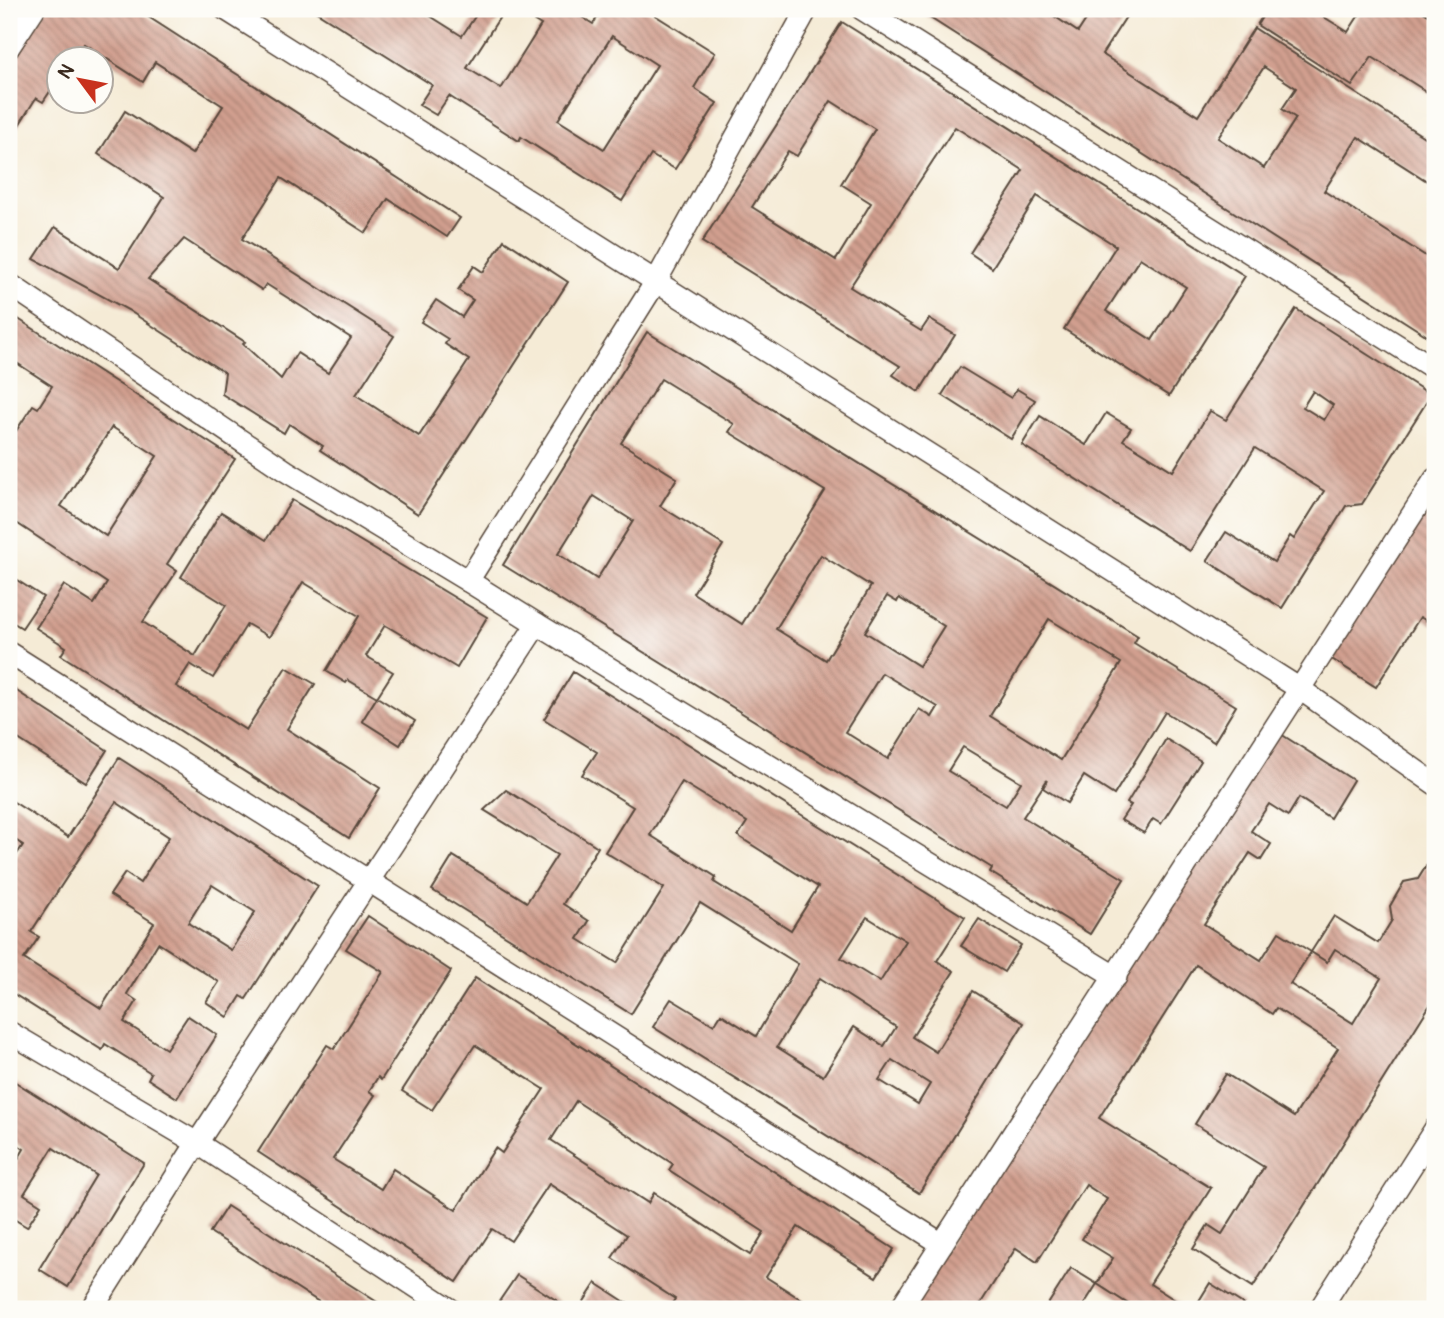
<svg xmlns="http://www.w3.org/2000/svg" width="1444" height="1318" font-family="Pangolin,sans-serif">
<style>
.building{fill:url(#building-back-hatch);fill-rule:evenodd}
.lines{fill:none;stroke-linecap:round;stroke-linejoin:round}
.lane-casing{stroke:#57473a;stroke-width:24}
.lane{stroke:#fff;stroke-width:21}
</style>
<defs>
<pattern id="building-back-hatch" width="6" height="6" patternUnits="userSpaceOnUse" patternTransform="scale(1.75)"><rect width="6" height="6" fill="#d19f8f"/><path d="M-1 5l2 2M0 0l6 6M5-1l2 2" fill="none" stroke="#ab8274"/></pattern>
</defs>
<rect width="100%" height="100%" fill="#fdfcf7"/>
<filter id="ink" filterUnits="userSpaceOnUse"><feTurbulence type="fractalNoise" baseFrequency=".0143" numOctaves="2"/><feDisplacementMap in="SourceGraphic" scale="14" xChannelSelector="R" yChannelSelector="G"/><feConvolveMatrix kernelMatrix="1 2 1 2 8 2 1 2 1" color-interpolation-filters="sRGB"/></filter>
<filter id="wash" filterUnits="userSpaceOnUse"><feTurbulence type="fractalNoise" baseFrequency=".00686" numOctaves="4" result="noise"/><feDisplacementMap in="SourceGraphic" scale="28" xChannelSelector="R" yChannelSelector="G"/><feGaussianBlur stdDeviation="1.57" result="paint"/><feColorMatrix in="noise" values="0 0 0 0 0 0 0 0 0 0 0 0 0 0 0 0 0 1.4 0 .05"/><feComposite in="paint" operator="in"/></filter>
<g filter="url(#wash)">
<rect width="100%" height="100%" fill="#f5ebd6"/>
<g id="blocks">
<g class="building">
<path d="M 46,9 L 136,9 L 460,218 L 447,237 L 388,199 L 366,233 L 281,178 L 242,239 L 394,336 L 356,395 L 419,436 L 469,360 L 445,344 L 448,339 L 421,322 L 436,300 L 462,317 L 473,300 L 458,290 L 474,266 L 483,272 L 504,240 L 568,282 L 418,514 L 320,450 L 323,446 L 289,424 L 284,433 L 222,394 L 225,373 L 128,310 L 34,259 L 55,227 L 119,268 L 164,197 L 98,154 L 125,111 L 192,154 L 223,106 L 155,62 L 143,82 L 84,44 L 75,60 L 63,54 L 51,73 L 59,78 L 43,102 L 36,98 L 9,141 L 9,67 ZM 184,239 L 262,290 L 266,284 L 351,338 L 328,373 L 297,353 L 281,379 L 243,344 L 245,342 L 148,279 Z"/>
<path d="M 312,9 L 419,9 L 462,36 L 480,9 L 505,9 L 467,68 L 501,89 L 541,25 L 515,9 L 569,9 L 593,24 L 603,9 L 645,9 L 715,53 L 694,88 L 717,103 L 675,169 L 651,155 L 622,201 L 521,137 L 519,141 L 449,96 L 436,115 L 419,105 L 432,85 ZM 612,36 L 657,65 L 604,149 L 558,120 Z"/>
<path d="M 916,9 L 1050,9 L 1048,12 L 1078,32 L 1093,9 L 1131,9 L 1102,54 L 1198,116 L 1254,28 L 1435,144 L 1435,168 L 1427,181 L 1358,137 L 1324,191 L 1435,262 L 1435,341 ZM 1264,67 L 1296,88 L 1282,109 L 1296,118 L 1264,168 L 1218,138 Z"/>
<polygon points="1267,9 1311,9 1348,32 1363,9 1418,9 1435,19 1435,97 1372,57 1352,86 1257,25"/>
<path d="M 842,22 L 1245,276 L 1169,396 L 1064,329 L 1116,246 L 1037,196 L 992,268 L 970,253 L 1023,170 L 955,127 L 850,287 L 921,331 L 929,319 L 955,335 L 919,392 L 893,375 L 900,366 L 702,242 ZM 831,101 L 875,129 L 841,184 L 871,203 L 836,260 L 752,207 L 788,151 L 797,156 ZM 1140,258 L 1186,287 L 1152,340 L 1106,311 Z"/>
<path d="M 1296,309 L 1431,395 L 1362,504 L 1346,506 L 1282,608 L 1207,561 L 1226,532 L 1274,562 L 1290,536 L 1294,539 L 1324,491 L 1255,448 L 1190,551 L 1022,445 L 1040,416 L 1086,445 L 1106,413 L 1131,428 L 1123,440 L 1173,471 L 1210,411 L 1226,420 ZM 1313,391 L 1333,405 L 1324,420 L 1303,407 Z"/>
<path d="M 9,313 L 235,459 L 167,564 L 177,571 L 143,622 L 195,656 L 226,605 L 181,577 L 221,512 L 266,540 L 292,500 L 487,617 L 457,668 L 385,625 L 366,656 L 393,672 L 377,697 L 348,680 L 346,683 L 326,671 L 359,616 L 303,582 L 269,637 L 247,624 L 213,678 L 190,664 L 176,686 L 246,730 L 286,667 L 315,684 L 287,729 L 380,788 L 349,838 L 61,655 L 66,647 L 36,628 L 64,585 L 94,604 L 107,583 L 9,518 L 9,426 L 16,431 L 33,405 L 38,408 L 52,386 L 15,362 L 9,372 ZM 112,427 L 157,456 L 106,536 L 61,506 Z"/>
<path d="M 647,332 L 1138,636 L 1134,643 L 1236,706 L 1214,742 L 1165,712 L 1114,795 L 1084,776 L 1067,803 L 1043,788 L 1047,780 L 1023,817 L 1124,879 L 1090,934 L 990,872 L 992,868 L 503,565 ZM 661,379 L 734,424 L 729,432 L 825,491 L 742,624 L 693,593 L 723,545 L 660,506 L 677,478 L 621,443 ZM 594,496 L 633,521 L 597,579 L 558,554 ZM 821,555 L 871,586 L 826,660 L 776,629 ZM 887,596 L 897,602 L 899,598 L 944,626 L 919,666 L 865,632 ZM 1049,619 L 1121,663 L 1061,760 L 990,716 ZM 882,673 L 938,707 L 932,717 L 919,709 L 888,759 L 845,732 ZM 963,747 L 1021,782 L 1006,806 L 948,771 Z"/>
<polygon points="960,367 1011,398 1017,389 1035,400 1011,439 942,395"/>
<polygon points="1435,485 1435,626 1420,617 1376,687 1327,656"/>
<polygon points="9,575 43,597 22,628 9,620"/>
<path d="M 573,672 L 965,917 L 937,961 L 954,971 L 912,1037 L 936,1052 L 973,991 L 1024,1023 L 919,1193 L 653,1027 L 671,999 L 714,1025 L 721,1014 L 756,1036 L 798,964 L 700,903 L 631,1014 L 432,890 L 453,856 L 527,902 L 557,855 L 484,810 L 506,790 L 598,847 L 563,904 L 589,921 L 578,939 L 617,963 L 664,888 L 605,852 L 633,807 L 582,775 L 597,752 L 544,719 ZM 682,782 L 747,822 L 738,836 L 818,887 L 791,930 L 714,882 L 716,877 L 650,835 ZM 867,917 L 906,941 L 880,982 L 841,958 ZM 820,978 L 896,1027 L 884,1046 L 854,1027 L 823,1076 L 777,1047 ZM 892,1060 L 930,1084 L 918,1104 L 879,1080 Z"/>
<polygon points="9,686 107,750 86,783 9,733"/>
<polygon points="377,697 415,721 400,745 362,721"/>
<path d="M 1276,731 L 1353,780 L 1330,818 L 1299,798 L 1288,816 L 1269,804 L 1251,831 L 1271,844 L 1261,860 L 1250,853 L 1204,924 L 1261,960 L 1279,932 L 1311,952 L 1334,916 L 1378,943 L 1392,920 L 1390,906 L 1404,882 L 1418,879 L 1435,852 L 1435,997 L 1253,1287 L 1193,1249 L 1208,1225 L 1222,1234 L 1264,1167 L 1195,1124 L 1226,1074 L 1294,1117 L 1338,1048 L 1276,1008 L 1272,1014 L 1196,965 L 1099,1118 L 1211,1188 L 1150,1284 L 1189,1309 L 1136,1309 L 1097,1284 L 1081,1309 L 1045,1309 L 1071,1268 L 1097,1284 L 1113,1258 L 1082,1239 L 1107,1199 L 1086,1185 L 1037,1262 L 1016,1248 L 977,1309 L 908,1309 ZM 1335,949 L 1381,978 L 1353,1023 L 1290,984 L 1311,952 L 1327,962 Z"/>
<polygon points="1166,739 1201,761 1161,824 1153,819 1144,833 1121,820 1131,805 1127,803"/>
<path d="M 119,758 L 318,886 L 246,999 L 241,996 L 228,1017 L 206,1002 L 219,982 L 158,943 L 127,994 L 137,1001 L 124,1022 L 166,1049 L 188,1016 L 217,1035 L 177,1098 L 148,1079 L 151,1073 L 105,1044 L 102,1050 L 9,991 L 9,866 L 23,845 L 9,836 L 9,799 L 68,837 ZM 116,802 L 169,837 L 140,883 L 125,873 L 110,895 L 154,923 L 101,1008 L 24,959 L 39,937 L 31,932 ZM 212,885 L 255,912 L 231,950 L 188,923 Z"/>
<path d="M 368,916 L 451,971 L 381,1080 L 378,1077 L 369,1091 L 375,1095 L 333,1159 L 381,1189 L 393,1169 L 456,1210 L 495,1148 L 502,1153 L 544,1089 L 475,1045 L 432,1110 L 402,1091 L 475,978 L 894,1249 L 876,1277 L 798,1227 L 766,1277 L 816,1309 L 668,1309 L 675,1299 L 612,1258 L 627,1235 L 549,1184 L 511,1241 L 492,1229 L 457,1282 L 258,1152 L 327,1045 L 334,1049 L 383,972 L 346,949 ZM 576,1101 L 673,1164 L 669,1170 L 764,1232 L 750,1255 L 654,1193 L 648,1203 L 551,1140 Z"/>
<polygon points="979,919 1021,945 1004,972 961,946"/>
<polygon points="9,1078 144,1163 68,1287 39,1269 96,1175 53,1148 24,1194 41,1205 27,1227 9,1216 9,1174 24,1149 9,1139"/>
<polygon points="227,1206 327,1270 388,1309 330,1309 210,1232"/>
<polygon points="517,1275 570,1309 501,1309 496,1306"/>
<polygon points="596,1283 636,1309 579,1309"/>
<polygon points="1210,1283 1243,1304 1239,1309 1194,1309"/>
</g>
</g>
</g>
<g filter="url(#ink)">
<use href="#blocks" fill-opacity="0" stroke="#57473a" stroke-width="2"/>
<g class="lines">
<g class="lane-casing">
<g id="lane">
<polyline points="225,9 1300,689 1435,784"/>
<polyline points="862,9 1435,369"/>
<polyline points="9,47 34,9"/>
<polyline points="9,284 286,471 468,581"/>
<polyline points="537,624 1116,977"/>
<polyline points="9,653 942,1244"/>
<polyline points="9,1032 197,1143 450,1309"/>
<polyline points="92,1309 197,1143 537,624 468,581 655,283 807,9"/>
<polyline points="900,1309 1435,479"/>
<polyline points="1320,1309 1435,1129"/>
</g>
</g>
<use href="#lane" class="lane"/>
</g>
</g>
<rect width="1444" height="1318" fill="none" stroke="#fdfcf7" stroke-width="35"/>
<g transform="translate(80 80) rotate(302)"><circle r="33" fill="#fdfcf7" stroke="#afa8a0" stroke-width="2"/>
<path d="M0-5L12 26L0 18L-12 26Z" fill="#c8321e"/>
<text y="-10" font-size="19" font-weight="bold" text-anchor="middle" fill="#3b2a1e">N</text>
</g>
</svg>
